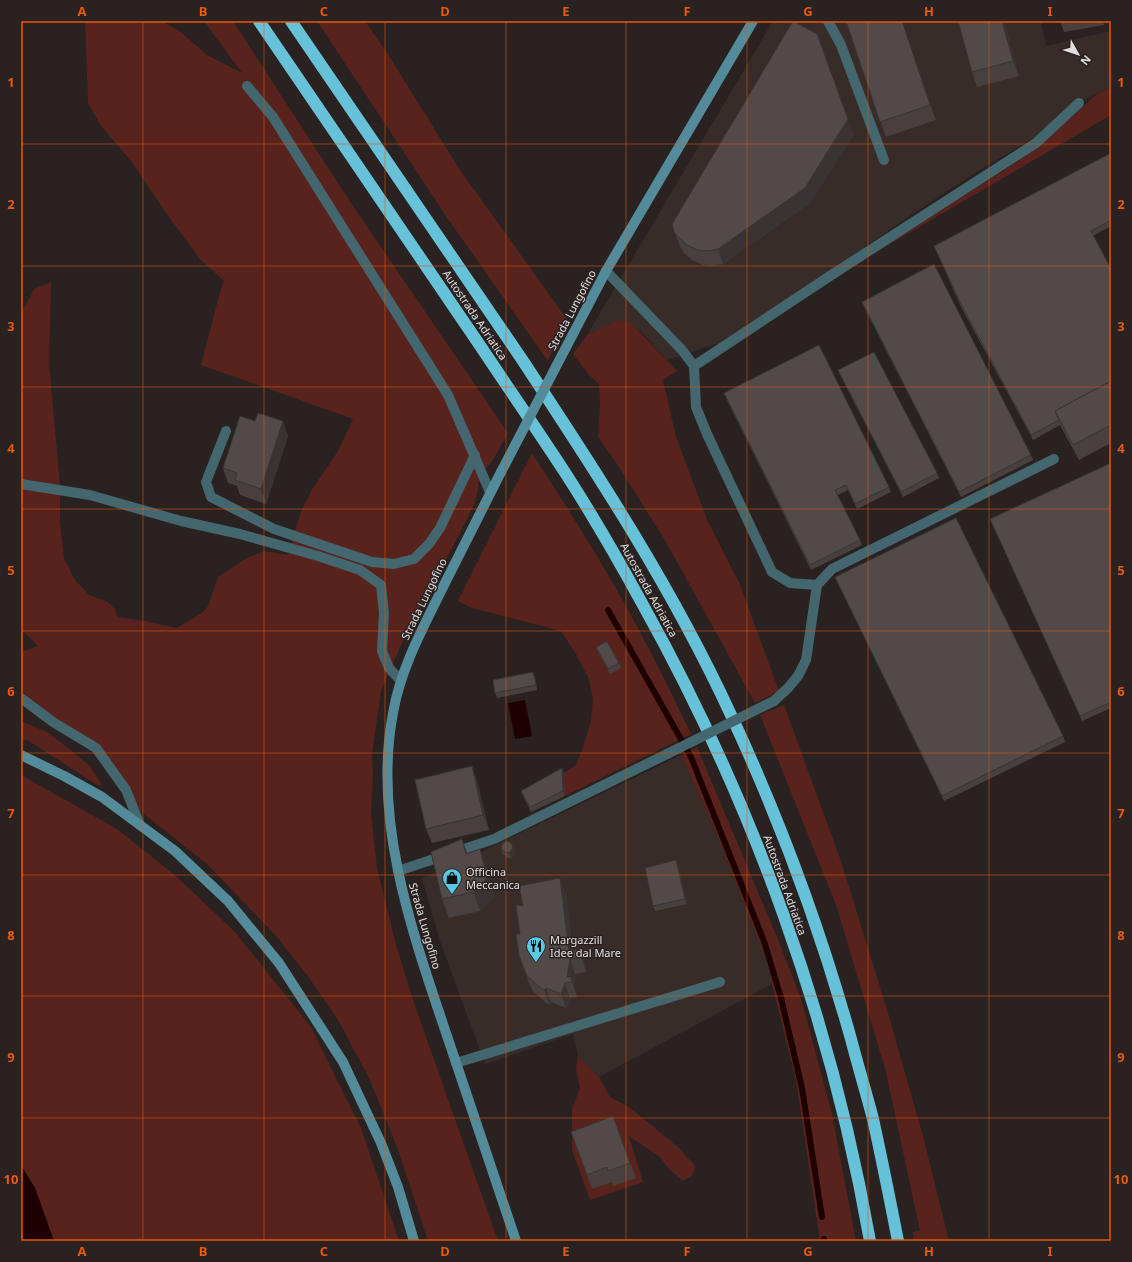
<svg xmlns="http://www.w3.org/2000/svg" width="1132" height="1262" font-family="'Noto Sans',sans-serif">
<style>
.built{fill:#382c29}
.green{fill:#58231c}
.water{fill:#1f0000}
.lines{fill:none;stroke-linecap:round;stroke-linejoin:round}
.stream{stroke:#1f0000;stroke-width:6}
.lane{stroke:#44666f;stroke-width:10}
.street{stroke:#44666f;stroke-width:10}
.secondary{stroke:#538b9a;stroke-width:10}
.highway{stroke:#67c1d9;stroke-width:12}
.lane-bridge{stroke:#44666f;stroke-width:10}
.secondary-bridge{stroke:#538b9a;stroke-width:10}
.wall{fill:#47403f}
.shaded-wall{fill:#393433}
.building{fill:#524a49;stroke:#393433}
.grid{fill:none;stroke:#e8590c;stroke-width:1;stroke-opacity:0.55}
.labels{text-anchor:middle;stroke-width:3;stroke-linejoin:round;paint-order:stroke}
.street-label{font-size:11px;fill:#e3dede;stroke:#292221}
.poi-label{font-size:11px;fill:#e3dede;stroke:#292221;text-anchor:start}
.neatline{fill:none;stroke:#e8590c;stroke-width:1.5}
.grid-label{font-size:13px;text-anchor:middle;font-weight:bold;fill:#e8590c}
</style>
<rect width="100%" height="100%" fill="#292221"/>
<g class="built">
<polygon points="773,21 1041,21 1046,46 1111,31 1111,88 1098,93 1073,105 1032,139 978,171 905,219 732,339 667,360 640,331 619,321 587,335"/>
<polygon points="681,755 716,833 751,917 770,968 772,984 599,1077 578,1056 573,1034 485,1064 440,941 422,878 469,858"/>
</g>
<g class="green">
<polygon points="85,21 162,21 181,32 207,55 242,73 204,21 233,21 349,200 508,433 493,460 481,474 475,503 460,533 403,641 381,691 372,754 373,775 371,813 377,868 396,945 413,1000 498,1241 428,1241 397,1147 369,1078 338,1020 307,975 277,937 207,864 140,811 119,774 56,718 28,697 21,689 21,652 38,646 21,629 21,309 25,307 34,289 51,282 49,363 60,485 60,522 64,558 75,580 89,595 106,601 115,609 117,617 145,621 177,628 202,613 208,606 218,577 245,559 264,551 288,555 301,511 313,488 338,451 353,419 201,365 220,292 224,281 200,259 169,217 131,161 101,126 88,103"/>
<polygon points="317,21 365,21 389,56 460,170 566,318 548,361 448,219"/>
<polygon points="1111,88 1111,115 866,258 1009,167 1041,145 1098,93"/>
<polygon points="619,320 631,323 677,371 663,380 676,437 708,522 739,582 779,691 755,703 666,542 617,464 598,437 600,404 599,384 590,376 573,354 587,335"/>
<path d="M 532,453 C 563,501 594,549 622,599 C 647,643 669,689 691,734 L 565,796 L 564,773 L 576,765 L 583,747 L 591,721 L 593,699 L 589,679 L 576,654 L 561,631 L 472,608 L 458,601 Z"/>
<polygon points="784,705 841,861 888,1013 923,1136 949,1241 914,1241 913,1232 920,1231 886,1072 836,905 760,715"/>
<polygon points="21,721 47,732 68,748 90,766 102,785 97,785 29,741 21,739"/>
<polygon points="697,747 779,942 801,999 832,1114 856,1241 820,1241 796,1080 772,984 770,968 716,833 681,755"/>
<polygon points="21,775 117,829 177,877 235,932 311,1027 361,1128 399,1241 54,1241 35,1188 21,1165"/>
<polygon points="578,1056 599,1077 610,1097 629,1107 679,1148 695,1166 693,1175 683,1181 669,1169 660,1157 629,1136 643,1182 590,1200 572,1150 572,1109 580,1088 576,1069"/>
</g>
<g class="water">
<polygon points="525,700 532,736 515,739 508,703"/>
<polygon points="21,1165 35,1188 54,1241 21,1241"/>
</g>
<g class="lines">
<g class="stream">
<polyline points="608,610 691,757 765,944 781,998 802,1088 822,1217"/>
<polyline points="824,1239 824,1241"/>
</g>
<g class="lane">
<polyline points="828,21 841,45 884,160"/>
<polyline points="606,271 682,350 694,366 696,407 707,434 772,572 790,583 817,585"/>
<polyline points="694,366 833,274 1036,143 1079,103"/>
<polyline points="226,431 206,482 211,497 274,529 372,562 394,564 414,559 429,544 440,528 475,455"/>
<polyline points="21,484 90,495 181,521 240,534 318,556 360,570 381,585 384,613 382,651 389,668 401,681"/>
<polyline points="21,698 53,722 96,748 126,790 140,825"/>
<polyline points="774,701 788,688 798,676 806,660 817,585 832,569 1054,459"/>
<polyline points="398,871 494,839 667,754"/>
<polyline points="456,1063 720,982"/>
</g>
<polyline class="street" points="247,86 273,117 448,395 490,492"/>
<g class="secondary">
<polyline points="573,334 606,271 753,21"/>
<path d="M 501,472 C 482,509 463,547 444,585 C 424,626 401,667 393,713 C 373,818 410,926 443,1024 C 467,1097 492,1169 516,1241"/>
<polyline points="21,755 64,776 102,797 175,851 228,901 279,963 343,1062 381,1143 398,1187 414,1241"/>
</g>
<g class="highway">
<path d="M 259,21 C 333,130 408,238 481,347 C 509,389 538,431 566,474 C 593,516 619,561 643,605 C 753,802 831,1019 870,1241"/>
<path d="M 291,21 C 368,133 445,245 521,358 C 597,473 673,589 731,715 C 780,820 820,928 851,1039 C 858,1066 866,1092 873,1119 C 882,1160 890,1200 898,1241"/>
</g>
<polyline class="lane-bridge" points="667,754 774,701"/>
<polyline class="secondary-bridge" points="501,472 573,334"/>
</g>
<g class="wall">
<polygon points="846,21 902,21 936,120 886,137"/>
<polygon points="958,21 1004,21 1019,76 977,87 972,72"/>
<polygon points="1060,21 1103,21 1104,25 1064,32"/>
<polygon points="854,134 810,203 723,264 712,266 703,265 692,260 684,253 680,247 672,224"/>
<polygon points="1111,153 1111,226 1093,236 1111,269 1111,443 1079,460 1060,425 1033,440 961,307 934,246"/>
<polygon points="862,302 1031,455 1033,460 961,497 864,307"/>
<polygon points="838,370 937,473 939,478 903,497 840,375"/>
<polygon points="724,393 889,487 891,492 857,509 848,490 838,495 860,540 862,545 811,570 726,398"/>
<polygon points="255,421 288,436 266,504 240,495 237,486 228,483 223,468"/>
<polygon points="1111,463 1111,708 1082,721 990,519"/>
<polygon points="835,577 1063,736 1065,742 944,801 837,582"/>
<polygon points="596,647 619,663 621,668 610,674 598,652"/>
<polygon points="535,677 537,690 497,698 495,693"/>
<polygon points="472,766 477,781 489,830 432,843 426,829"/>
<polygon points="562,768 564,773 565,796 531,812 523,796 521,791"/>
<polygon points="501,849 515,852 514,856 511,858 507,858 503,854"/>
<polygon points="467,853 487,869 494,897 480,911 449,918 442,899"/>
<polygon points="678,865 687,904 655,911 653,906"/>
<polygon points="566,893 573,951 580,949 585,964 586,972 575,974 574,985 576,992 577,997 570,998 566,1008 551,1002 550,1005 546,1003 533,991 529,983 524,969 520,934 523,906"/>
<polygon points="613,1116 636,1178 613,1186 612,1182 592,1189 571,1132"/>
</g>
<g class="shaded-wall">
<polygon points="902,21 936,120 930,105"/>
<polygon points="1002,21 1004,21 1019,76 1013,61"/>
<polygon points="848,119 854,134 810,203 723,264 718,249"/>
<polygon points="283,421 288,436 266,504 261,489"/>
<polygon points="533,672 535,677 537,690 536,685"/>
<polygon points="472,766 477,781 489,830 483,815"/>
<polygon points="562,768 564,773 565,796 563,791"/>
<polygon points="462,839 469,858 466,854"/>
<polygon points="513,847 515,852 514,856 511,858 509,853"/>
<polygon points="480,849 487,869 494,897 480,911 473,892"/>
<polygon points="676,860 678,865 687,904 685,899"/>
<polygon points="560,878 566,893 574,959 569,951"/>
<polygon points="580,949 585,964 586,972 581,957"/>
<polygon points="570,959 575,974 574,985 576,992 577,997 572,982 567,977"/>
<polygon points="565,983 570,998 566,1008 561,994"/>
<polygon points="546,988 551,1002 550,1005 544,990"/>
</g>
<g class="building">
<polygon points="793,21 817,34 848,119 805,188 718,249 707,251 698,250 687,245 679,238 674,232 672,224"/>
<polygon points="846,21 902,21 930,105 880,122"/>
<polygon points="958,21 1002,21 1013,61 972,72"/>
<polygon points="1060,21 1068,21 1060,22"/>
<polygon points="1111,153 1111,220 1091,231 1111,269 1111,381 1055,411 1059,420 1031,435 960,302 934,246"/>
<polygon points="934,264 1031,455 959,492 862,302"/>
<polygon points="819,345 889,487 855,504 846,485 835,490 860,540 810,565 724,393"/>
<polygon points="874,352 937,473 901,492 838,370"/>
<polygon points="1111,381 1111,425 1073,445 1055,411"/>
<polygon points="258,413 283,421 261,489 235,480 237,473 223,468 240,416 255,421"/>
<polygon points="1111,463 1111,702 1080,716 990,519"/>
<polygon points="956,518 1063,736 942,796 835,577"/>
<polygon points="607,641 619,663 608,669 596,647"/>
<polygon points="533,672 536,685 495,693 493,680"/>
<polygon points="472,766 483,815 426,829 415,780"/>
<polygon points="562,768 563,791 530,807 521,791"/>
<polygon points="462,839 466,854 480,849 487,878 473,892 442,899 431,852"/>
<circle cx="507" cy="847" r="5.5"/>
<polygon points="676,860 685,899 653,906 645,868"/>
<polygon points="560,878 569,951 580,949 581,957 570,959 567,977 571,977 572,982 565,983 561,994 546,988 544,990 541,988 527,976 524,969 519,955 516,934 520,934 516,905 523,906 519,886"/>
<polygon points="613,1116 630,1163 608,1171 607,1167 587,1175 571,1132"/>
</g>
<path class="grid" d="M 143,21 L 143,1241M 264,21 L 264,1241M 385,21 L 385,1241M 506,21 L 506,1241M 626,21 L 626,1241M 747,21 L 747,1241M 868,21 L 868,1241M 989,21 L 989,1241M 21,144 L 1111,144M 21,266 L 1111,266M 21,387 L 1111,387M 21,509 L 1111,509M 21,631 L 1111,631M 21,753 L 1111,753M 21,875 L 1111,875M 21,996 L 1111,996M 21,1118 L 1111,1118"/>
<defs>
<g id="shop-pin" transform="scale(1)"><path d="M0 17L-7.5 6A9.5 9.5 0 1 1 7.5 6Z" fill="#59c8e5" stroke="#292221"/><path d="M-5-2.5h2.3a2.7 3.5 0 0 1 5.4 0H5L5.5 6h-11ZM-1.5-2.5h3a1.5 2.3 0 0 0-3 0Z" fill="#111"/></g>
<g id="restaurant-pin" transform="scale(1)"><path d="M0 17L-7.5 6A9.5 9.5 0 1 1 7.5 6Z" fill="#59c8e5" stroke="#292221"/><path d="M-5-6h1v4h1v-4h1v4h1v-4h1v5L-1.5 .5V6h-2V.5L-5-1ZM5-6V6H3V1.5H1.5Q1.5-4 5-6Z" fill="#111"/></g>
</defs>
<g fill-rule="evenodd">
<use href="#shop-pin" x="452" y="878"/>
<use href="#restaurant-pin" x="536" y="946"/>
</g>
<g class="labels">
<g class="street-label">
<text transform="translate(572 310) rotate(-62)" y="4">Strada Lungofino</text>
<text transform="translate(475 315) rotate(56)" y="4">Autostrada Adriatica</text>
<text transform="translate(649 590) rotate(61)" y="4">Autostrada Adriatica</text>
<text transform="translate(424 599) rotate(-64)" y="4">Strada Lungofino</text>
<text transform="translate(785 885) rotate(70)" y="4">Autostrada Adriatica</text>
<text transform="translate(425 926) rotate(74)" y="4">Strada Lungofino</text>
</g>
<g class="poi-label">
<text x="466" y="876">Officina<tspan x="466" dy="13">Meccanica</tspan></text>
<text x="550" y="944">Margazzill<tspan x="550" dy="13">Idee dal Mare</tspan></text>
</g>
</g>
<rect width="1132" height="1262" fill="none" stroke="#292221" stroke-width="44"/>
<g transform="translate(1078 54) rotate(129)" stroke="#292221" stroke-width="3" paint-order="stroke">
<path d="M0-3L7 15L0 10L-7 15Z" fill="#e3dede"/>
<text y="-6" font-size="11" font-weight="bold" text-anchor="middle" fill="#e3dede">N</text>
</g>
<rect x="22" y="22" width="1088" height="1218" class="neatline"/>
<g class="grid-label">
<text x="82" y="16">A</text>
<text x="203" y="16">B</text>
<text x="324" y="16">C</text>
<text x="445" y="16">D</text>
<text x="566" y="16">E</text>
<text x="687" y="16">F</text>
<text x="808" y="16">G</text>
<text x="929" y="16">H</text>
<text x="1050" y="16">I</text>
<text x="11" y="87">1</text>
<text x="1121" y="87">1</text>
<text x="11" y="209">2</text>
<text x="1121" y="209">2</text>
<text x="11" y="331">3</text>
<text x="1121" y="331">3</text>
<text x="11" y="453">4</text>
<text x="1121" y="453">4</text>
<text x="11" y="575">5</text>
<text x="1121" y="575">5</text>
<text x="11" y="696">6</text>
<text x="1121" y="696">6</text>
<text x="11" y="818">7</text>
<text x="1121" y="818">7</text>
<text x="11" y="940">8</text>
<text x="1121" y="940">8</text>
<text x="11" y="1062">9</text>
<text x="1121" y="1062">9</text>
<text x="11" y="1184">10</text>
<text x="1121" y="1184">10</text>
<text x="82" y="1256">A</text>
<text x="203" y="1256">B</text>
<text x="324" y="1256">C</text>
<text x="445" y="1256">D</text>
<text x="566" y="1256">E</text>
<text x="687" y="1256">F</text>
<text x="808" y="1256">G</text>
<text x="929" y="1256">H</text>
<text x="1050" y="1256">I</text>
</g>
</svg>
